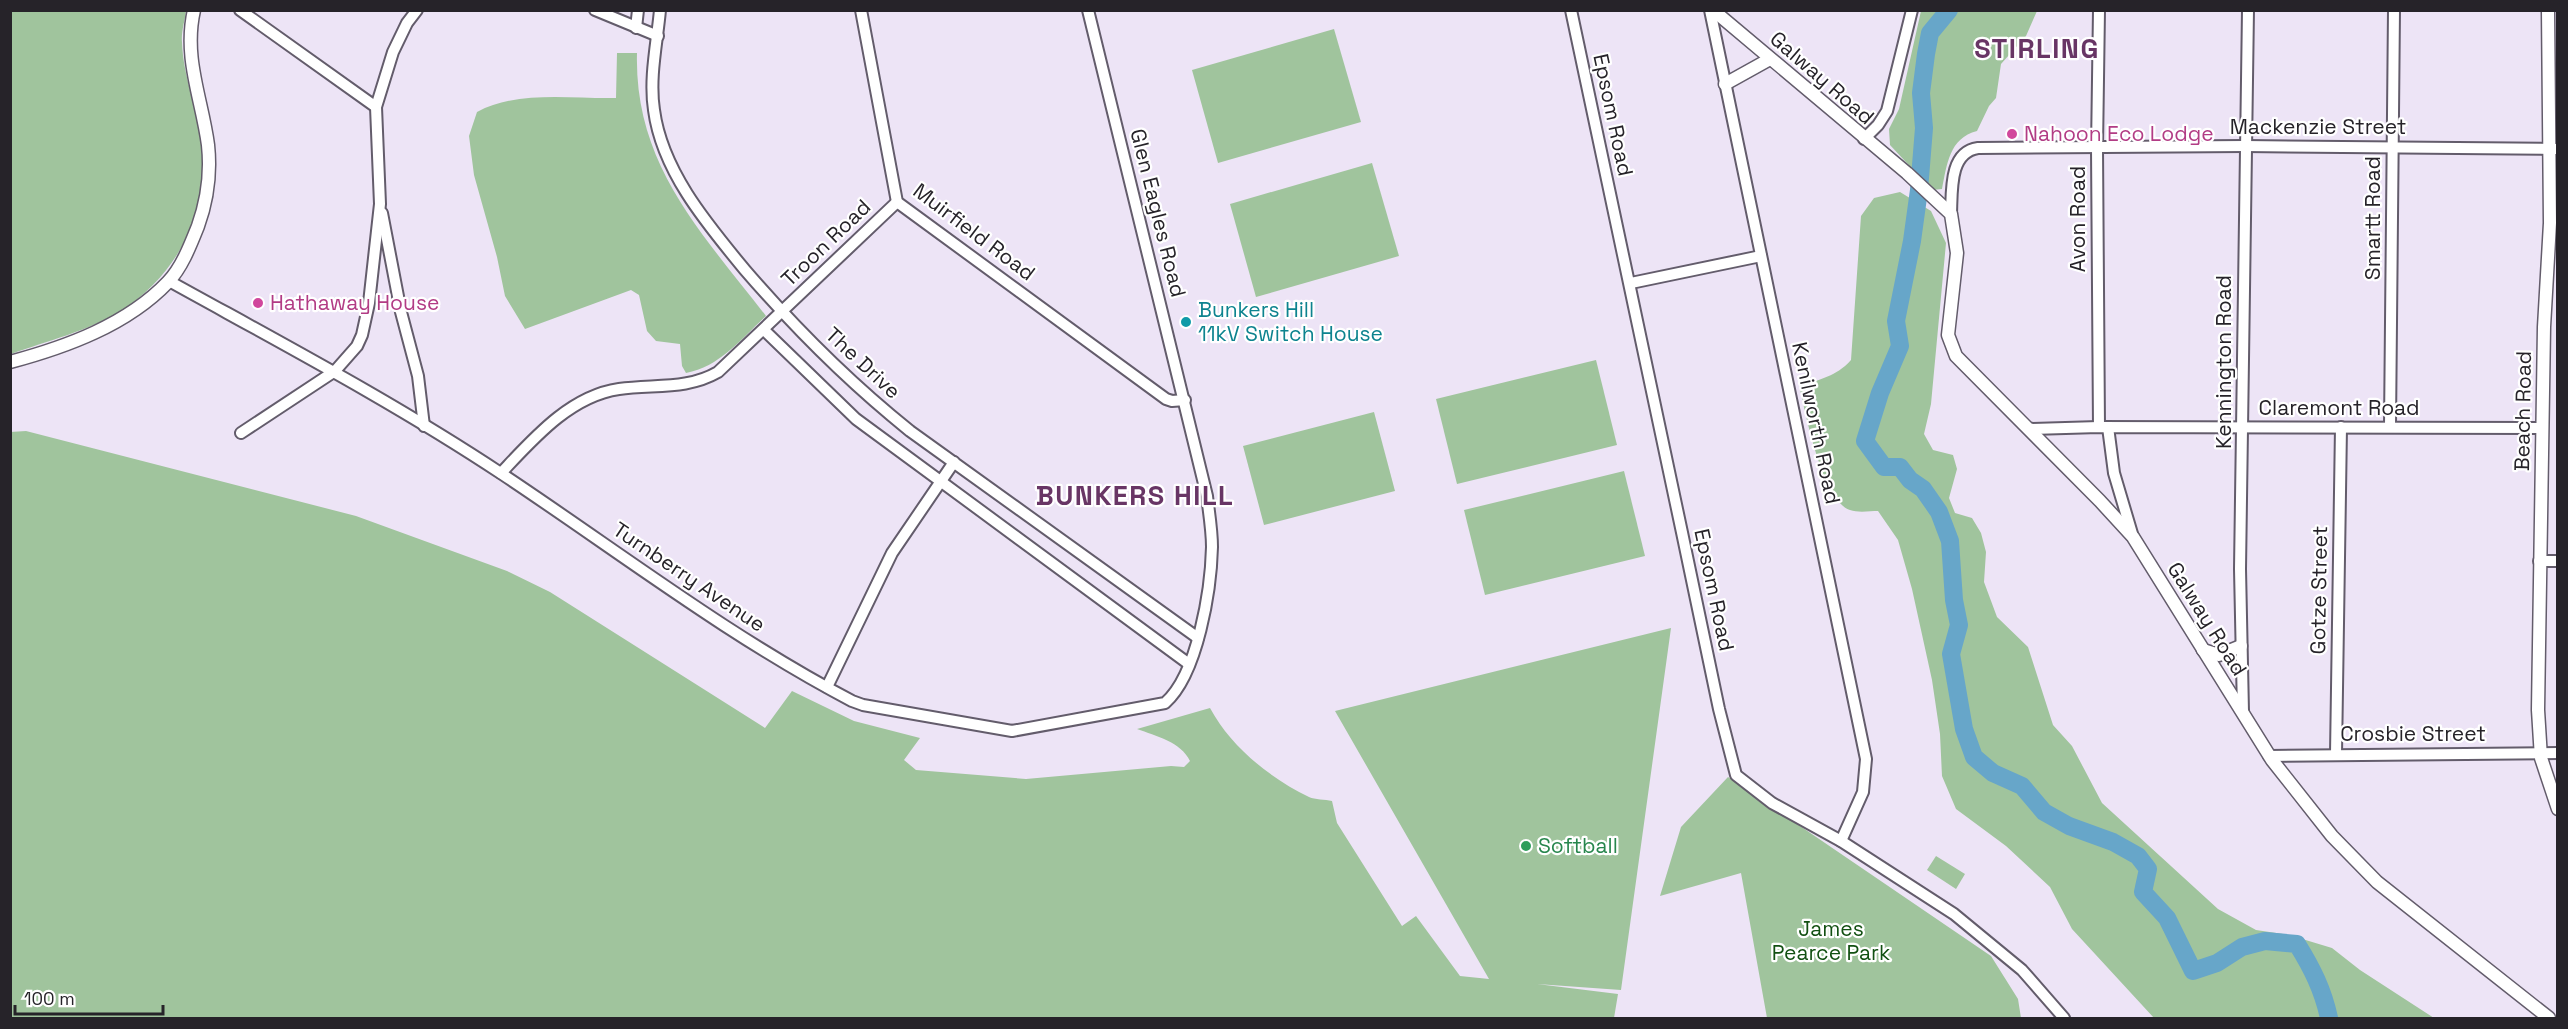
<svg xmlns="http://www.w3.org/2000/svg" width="2568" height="1029" font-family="'Space Grotesk',sans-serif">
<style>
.green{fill:#a0c49d}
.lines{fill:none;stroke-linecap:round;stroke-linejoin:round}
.river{stroke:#67a6c9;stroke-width:18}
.minor-casing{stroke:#635c6b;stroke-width:14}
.tertiary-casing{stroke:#635c6b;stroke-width:15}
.minor{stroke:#fff;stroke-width:10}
.tertiary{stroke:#fff;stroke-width:12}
.hotel-dot{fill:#d1479c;stroke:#fff;stroke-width:2}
.culture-dot{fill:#0f9aa8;stroke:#fff;stroke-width:2}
.leisure-dot{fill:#2e9e5b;stroke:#fff;stroke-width:2}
.labels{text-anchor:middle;stroke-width:4.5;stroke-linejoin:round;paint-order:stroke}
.street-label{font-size:21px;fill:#262329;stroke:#fff}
.hotel-label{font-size:21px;fill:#b23c85;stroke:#fff;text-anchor:start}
.culture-label{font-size:21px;fill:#0d838f;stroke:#fff;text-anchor:start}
.leisure-label{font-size:21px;fill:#27864d;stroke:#fff;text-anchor:start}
.park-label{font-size:21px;fill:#125012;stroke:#fff}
.district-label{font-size:27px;font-weight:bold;letter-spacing:1.5px;fill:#683565;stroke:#fff}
</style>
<rect width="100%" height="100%" fill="#ede4f6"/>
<g class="green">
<path d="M 10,11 L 186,11 C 185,20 181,32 182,42 C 183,77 198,110 202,145 C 210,212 177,275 121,311 C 88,331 47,341 11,354 Z"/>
<path d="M 1921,11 L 2037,11 L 2026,36 L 2001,64 L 1996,98 L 1989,106 L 1977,131 C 1949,138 1947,165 1942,189 L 1932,190 L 1890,145 L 1889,129 L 1899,109 Z"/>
<polygon points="1334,29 1361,122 1218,163 1192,70"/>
<path d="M 617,53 L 637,53 C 634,165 702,233 766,316 C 742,338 720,367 686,373 L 682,366 L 680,344 L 656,341 L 647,331 L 639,295 L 631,290 L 525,329 L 505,296 L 497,257 L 474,175 L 469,136 L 477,112 C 518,90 571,99 616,98 Z"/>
<polygon points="1372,163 1399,256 1256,297 1230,204"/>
<path d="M 1900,192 L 1931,211 L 1946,243 L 1931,404 L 1924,434 L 1933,450 L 1953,455 L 1957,469 L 1949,498 L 1955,513 L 1972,518 L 1981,533 L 1986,552 L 1984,582 L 1997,617 L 2028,647 L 2053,725 L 2072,746 L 2102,803 L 2218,909 L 2256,930 L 2289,935 L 2332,948 L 2360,970 L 2434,1018 L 2154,1018 L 2072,929 L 2050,887 L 2006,846 L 1956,809 L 1942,776 L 1940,734 L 1932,680 L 1912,589 L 1898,540 L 1878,511 C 1870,511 1858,513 1850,510 C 1823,501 1806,416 1800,389 C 1820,377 1835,378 1851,360 L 1861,216 L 1874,198 Z"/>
<polygon points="1596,360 1617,445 1457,484 1436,399"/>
<polygon points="1374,412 1395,491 1264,525 1243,446"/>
<path d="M 26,431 L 356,516 L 507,571 L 550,592 L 765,728 L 792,691 L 854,721 L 920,738 L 904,760 L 916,770 L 1026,779 L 1171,766 L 1184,767 L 1190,761 C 1181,742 1156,736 1137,729 L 1210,708 C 1231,747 1270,778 1309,797 C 1315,800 1325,799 1332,801 L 1337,823 L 1402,926 L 1416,916 L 1460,976 L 1489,979 L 1335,711 L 1671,628 L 1621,990 L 1537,984 L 1618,994 L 1614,1018 L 11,1018 L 10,432 Z"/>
<polygon points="1624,471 1645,556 1485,595 1464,510"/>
<polygon points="1728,777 1991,956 2018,999 2021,1018 1767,1018 1741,873 1660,896 1681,827"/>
<polygon points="1936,856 1965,874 1956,889 1927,870"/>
</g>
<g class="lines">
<path class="river" d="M 1949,10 L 1930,33 L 1926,54 L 1921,93 L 1924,128 L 1919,190 L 1912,241 L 1896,321 L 1900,346 L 1880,393 L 1865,441 L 1884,467 L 1900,467 L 1910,480 L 1923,489 L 1939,512 L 1950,541 L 1954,600 L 1959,625 L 1951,654 L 1964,729 L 1974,757 L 1993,773 L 2022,786 L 2044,812 L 2069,826 L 2113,842 L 2138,856 L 2148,869 L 2143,892 L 2167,918 L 2193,971 L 2217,963 L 2242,947 L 2265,941 L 2297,944 C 2312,968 2323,990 2329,1018"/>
<g class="minor-casing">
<g id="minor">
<polyline points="240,10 376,107"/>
<polyline points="595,10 658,36"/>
<path d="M 660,10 C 657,43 649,78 654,110 C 662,171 707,224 745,270 C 795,328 850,383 910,431 L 1198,638"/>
<polyline points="861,10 897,202 1166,399 1172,401 1185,400"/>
<path d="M 1571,10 C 1622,243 1670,476 1719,709 L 1736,775 L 1772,803 L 1841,841 L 1954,914 L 2022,970 L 2064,1018"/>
<polyline points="1710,10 1866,759 1863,792 1841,841"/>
<polyline points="2099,10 2097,148 2099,427"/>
<polyline points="636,28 638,10"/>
<polyline points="1864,139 1878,125 1887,111 1912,10"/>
<polyline points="382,213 401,312 418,376 424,426"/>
<path d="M 1951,214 C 1952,191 1949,152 1978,148 L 2245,146 L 2558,149"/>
<path d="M 169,281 C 281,343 395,403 502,474 C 618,551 728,636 852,701 L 863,705 L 1012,731 L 1165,703 C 1198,674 1211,589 1212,547 C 1212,530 1209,513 1207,496 L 1088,10"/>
<polyline points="1631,283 1761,256"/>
<polyline points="764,330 856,419 1189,664"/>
<polyline points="2390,426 2394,10"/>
<polyline points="2108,427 2114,473 2133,537"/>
<polyline points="2029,429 2099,427 2542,428"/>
<polyline points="241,433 335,371 357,346 362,335 369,303 380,204 376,107 393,52 407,23 417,10"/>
<path d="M 501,473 C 533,439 570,396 619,389 C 654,384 687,390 718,372 L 897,202"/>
<polyline points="2539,561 2558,561"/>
<polyline points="827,687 892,553 954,462"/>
<polyline points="2243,712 2240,569 2248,10"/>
<polyline points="2336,754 2341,427"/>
<polyline points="2269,756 2558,753"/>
</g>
</g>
<g class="tertiary-casing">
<g id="tertiary">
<polyline points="1713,10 1907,173 1951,214 1957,253 1948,335 1956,356 2100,501 2133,537 2272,760 2332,836 2377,882 2549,1018"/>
<polyline points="2548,10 2550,223 2544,327 2538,710 2541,758 2558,809"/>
<polyline points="1725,84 1770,59"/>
<path d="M 10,362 C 66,347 127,325 168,282 C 182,267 190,246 198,226 C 207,201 211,173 208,145 C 202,99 183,58 194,10"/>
<polyline points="2203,650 2219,655 2241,646"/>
</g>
</g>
<use href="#minor" class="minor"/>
<use href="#tertiary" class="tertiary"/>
</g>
<g class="hotel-dot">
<circle cx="2012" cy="134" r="6"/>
<circle cx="258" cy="303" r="6"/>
</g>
<circle class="culture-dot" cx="1186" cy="322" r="6"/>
<circle class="leisure-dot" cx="1526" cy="846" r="6"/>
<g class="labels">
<g class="street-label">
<text transform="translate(1822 78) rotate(41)" y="7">Galway Road</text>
<text transform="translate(1613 115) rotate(78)" y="7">Epsom Road</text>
<text x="2318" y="134">Mackenzie Street</text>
<text transform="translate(1158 213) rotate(76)" y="7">Glen Eagles Road</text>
<text transform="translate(2373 218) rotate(-90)" y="7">Smartt Road</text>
<text transform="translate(2078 219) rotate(-90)" y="7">Avon Road</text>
<text transform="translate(974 232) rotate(37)" y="7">Muirfield Road</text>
<text transform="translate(826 243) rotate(-44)" y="7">Troon Road</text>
<text transform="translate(2224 362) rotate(-90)" y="7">Kennington Road</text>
<text transform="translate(863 363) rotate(43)" y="7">The Drive</text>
<text x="2339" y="415">Claremont Road</text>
<text transform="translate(2523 411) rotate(-89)" y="7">Beach Road</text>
<text transform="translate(1816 423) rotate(78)" y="7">Kenilworth Road</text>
<text transform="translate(689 577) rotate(34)" y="7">Turnberry Avenue</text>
<text transform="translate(1714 590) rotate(78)" y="7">Epsom Road</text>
<text transform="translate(2319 590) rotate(-89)" y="7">Gotze Street</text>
<text transform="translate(2207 619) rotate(58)" y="7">Galway Road</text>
<text x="2413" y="741">Crosbie Street</text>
</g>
<g class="hotel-label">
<text x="2024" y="141">Nahoon Eco Lodge</text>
<text x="270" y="310">Hathaway House</text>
</g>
<g class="culture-label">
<text x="1198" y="317">Bunkers Hill<tspan x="1198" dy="24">11kV Switch House</tspan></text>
</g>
<g class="leisure-label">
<text x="1538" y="853">Softball</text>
</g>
<g class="park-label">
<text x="1831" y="936">James<tspan x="1831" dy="24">Pearce Park</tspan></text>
</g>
<g class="district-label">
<text x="2037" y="58">STIRLING</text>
<text x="1135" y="505">BUNKERS HILL</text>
</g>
</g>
<rect width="2568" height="1029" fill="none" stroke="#262329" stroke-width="24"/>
<path d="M15 1005v9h148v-9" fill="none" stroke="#262329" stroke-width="3"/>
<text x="24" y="1005" font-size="18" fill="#262329" stroke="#ffffff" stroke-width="4.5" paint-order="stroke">100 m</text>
</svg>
